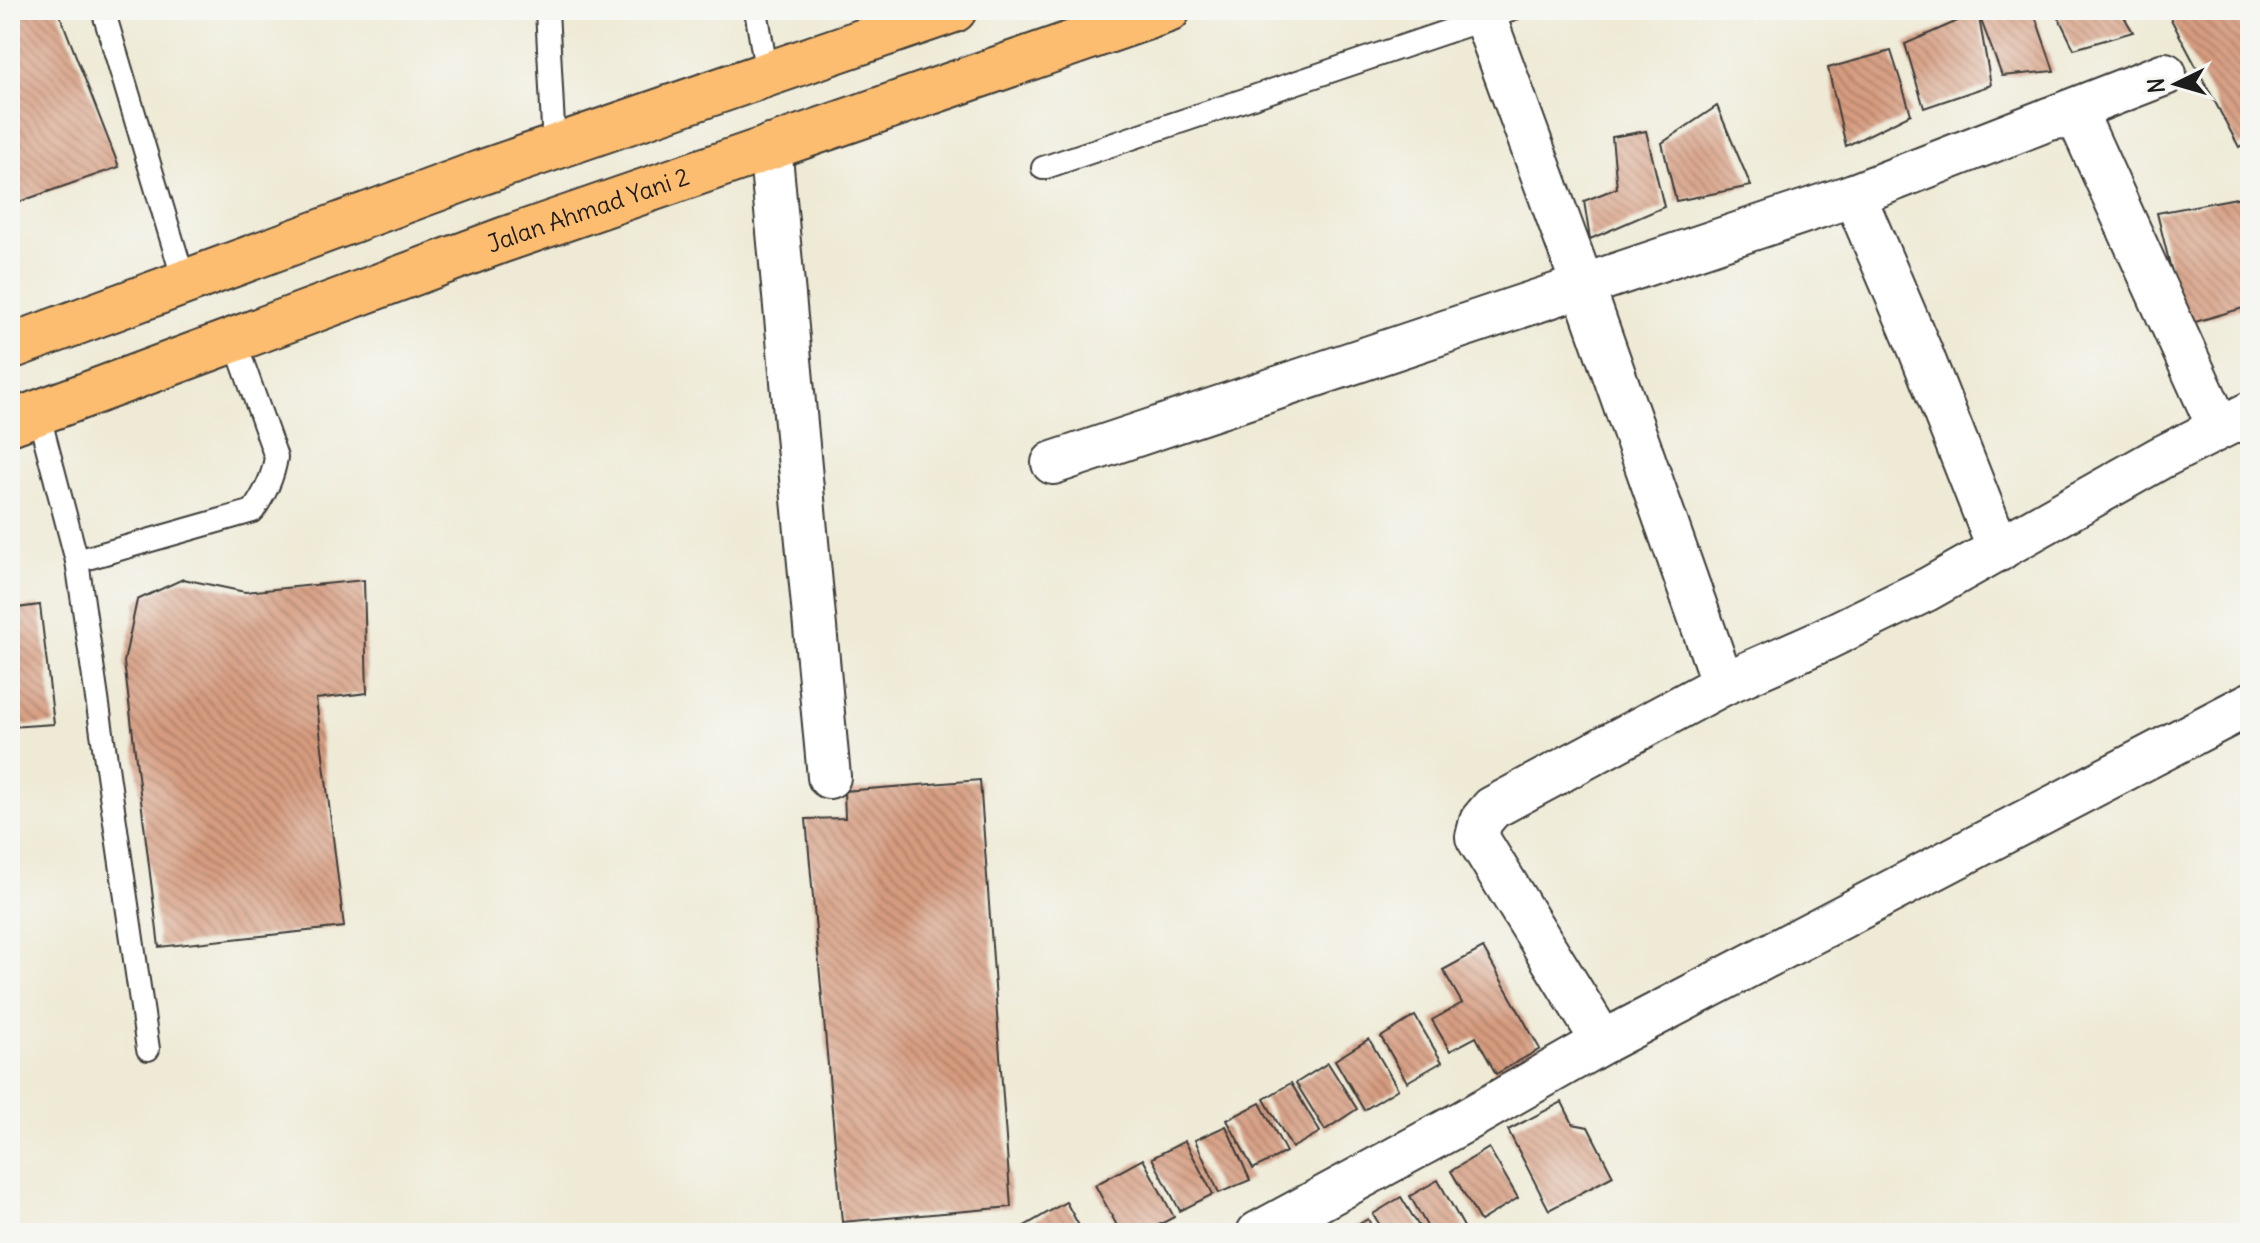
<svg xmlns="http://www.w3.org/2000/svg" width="2260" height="1243" font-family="Delius,sans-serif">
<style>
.building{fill:url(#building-back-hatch)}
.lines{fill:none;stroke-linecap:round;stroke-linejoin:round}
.lane-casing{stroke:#3c3b38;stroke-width:26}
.street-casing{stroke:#3c3b38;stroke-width:46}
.highway-casing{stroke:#3c3b38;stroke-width:48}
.lane{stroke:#fff;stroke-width:22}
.street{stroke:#fff;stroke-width:42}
.highway{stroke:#fcbd6f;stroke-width:44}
.labels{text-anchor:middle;stroke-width:6;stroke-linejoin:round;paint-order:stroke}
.street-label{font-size:24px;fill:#1c1c1c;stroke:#f6f6f2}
</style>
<defs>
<pattern id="building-back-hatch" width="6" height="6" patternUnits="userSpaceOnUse" patternTransform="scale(2)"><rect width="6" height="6" fill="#d69b7f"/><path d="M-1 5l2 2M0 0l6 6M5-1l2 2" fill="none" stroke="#ad7e67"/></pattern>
</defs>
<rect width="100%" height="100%" fill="#f6f6f2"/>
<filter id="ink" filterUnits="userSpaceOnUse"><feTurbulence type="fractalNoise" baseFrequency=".0125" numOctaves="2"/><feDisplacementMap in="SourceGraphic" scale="16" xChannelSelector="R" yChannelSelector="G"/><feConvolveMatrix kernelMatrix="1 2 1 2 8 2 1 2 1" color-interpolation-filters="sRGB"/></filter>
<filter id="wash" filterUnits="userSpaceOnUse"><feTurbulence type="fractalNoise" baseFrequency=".006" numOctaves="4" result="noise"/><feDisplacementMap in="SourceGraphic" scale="32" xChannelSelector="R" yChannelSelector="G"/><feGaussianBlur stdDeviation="1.8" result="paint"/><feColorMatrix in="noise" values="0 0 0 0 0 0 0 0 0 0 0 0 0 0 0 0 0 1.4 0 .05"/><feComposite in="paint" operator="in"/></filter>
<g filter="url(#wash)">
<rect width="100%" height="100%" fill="#eeead5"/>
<g id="blocks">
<g class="building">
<polygon points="10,10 58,10 119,167 10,205"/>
<polygon points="1982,10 2033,10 2054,71 2002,76 1978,12"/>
<polygon points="2055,10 2120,10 2133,32 2074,49"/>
<polygon points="2166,10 2250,10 2250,140 2239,147"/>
<polygon points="1978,12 1991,85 1924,108 1905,44"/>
<polygon points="1891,51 1911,114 1846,146 1828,68"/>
<polygon points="1717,106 1751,186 1676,201 1662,143"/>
<polygon points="1646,131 1664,207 1590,239 1584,201 1617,188 1612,137"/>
<polygon points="2242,197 2250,273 2250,306 2185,325 2157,213"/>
<polygon points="183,579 245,592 364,580 367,693 316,699 344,927 159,947 124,662 137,600"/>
<polygon points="40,605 54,724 10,727 10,609"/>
<polygon points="980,780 1011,1207 842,1222 806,819 845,818 844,791"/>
<polygon points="1483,948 1540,1049 1496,1074 1476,1037 1450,1051 1432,1020 1462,1003 1443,970"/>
<polygon points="1415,1016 1442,1062 1407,1082 1381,1037"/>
<polygon points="1369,1039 1398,1089 1364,1110 1335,1060"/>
<polygon points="1328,1063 1357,1109 1325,1130 1296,1083"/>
<polygon points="1291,1083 1320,1132 1292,1148 1264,1099"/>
<polygon points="1562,1102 1573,1124 1588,1127 1613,1176 1549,1210 1508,1130"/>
<polygon points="1260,1103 1286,1152 1253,1169 1227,1120"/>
<polygon points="1226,1126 1250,1180 1219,1193 1195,1140"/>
<polygon points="1185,1141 1213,1194 1180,1211 1152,1158"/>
<polygon points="1489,1148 1518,1198 1480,1221 1451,1171"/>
<polygon points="1143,1159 1174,1217 1144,1233 1121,1233 1095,1185"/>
<polygon points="1438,1180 1464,1227 1454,1233 1431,1233 1410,1196"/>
<polygon points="1401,1197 1423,1233 1385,1233 1373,1214"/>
<polygon points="1066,1202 1083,1233 1017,1233 1016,1231"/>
<polygon points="1368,1219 1375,1233 1344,1233"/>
</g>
</g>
</g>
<g filter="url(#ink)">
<use href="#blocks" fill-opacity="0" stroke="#3c3b38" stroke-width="2"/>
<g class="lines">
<g class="lane-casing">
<g id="lane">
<polyline points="103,10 185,284"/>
<polyline points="547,10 554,147"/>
<polyline points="756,10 767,75"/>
<polyline points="1043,168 1511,10"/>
<polyline points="38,412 77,561 148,1049"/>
<path d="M 77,561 L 253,511 C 265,493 273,478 276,457 L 234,339"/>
</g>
</g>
<g class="street-casing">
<g id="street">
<polyline points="1482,10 1583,286 1723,684"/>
<polyline points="2049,119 2165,74"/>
<polyline points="770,146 829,777"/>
<polyline points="1854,195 1920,350 1999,550"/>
<polyline points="1053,463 1854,195 2049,119 2069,116 2082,126 2219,428"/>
<polyline points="1603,1042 1477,837 1481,821 1492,808 1723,684 1821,641 1928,589 2160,458 2250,413"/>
<polyline points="1258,1233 1463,1122 1603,1042 2250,704"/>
</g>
</g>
<g class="highway-casing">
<g id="highway">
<polyline points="10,347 480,173 954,10"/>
<path id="s1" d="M 10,423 L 503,240 L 1168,10"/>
</g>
</g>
<use href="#lane" class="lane"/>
<use href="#street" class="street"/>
<use href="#highway" class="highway"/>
</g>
</g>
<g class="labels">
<g class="street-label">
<text dy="8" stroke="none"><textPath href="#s1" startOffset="616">Jalan Ahmad Yani 2</textPath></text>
</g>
</g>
<rect width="2260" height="1243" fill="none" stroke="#f6f6f2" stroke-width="40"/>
<g transform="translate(2176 84) rotate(265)" stroke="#f6f6f2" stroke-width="6" paint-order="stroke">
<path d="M0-6L14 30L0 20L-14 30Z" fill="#1c1c1c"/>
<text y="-12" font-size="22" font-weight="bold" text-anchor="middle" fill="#1c1c1c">N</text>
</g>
</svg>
